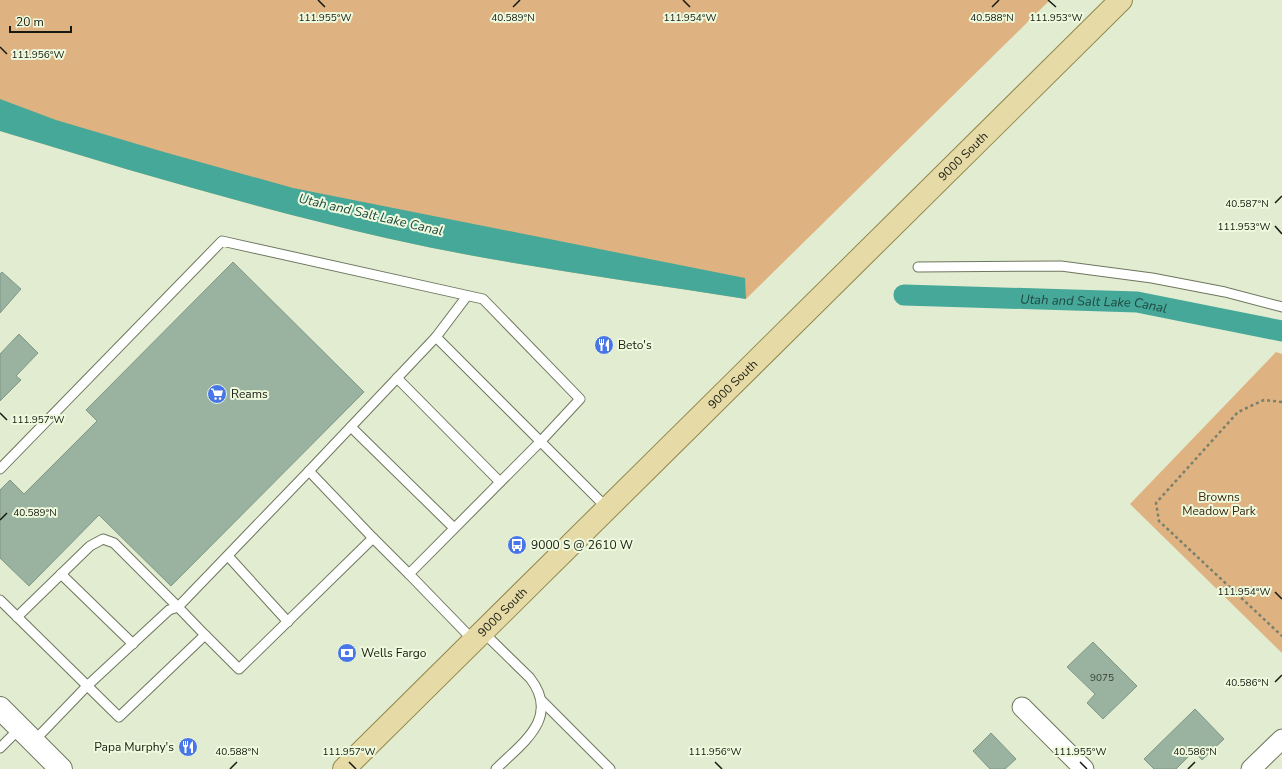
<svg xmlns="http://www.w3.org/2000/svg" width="1282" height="769" font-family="'Nunito Sans',sans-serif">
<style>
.green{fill:#dfb281}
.water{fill:#46a898}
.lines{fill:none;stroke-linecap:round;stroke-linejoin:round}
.canal{stroke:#46a898;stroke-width:21}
.building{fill:#9ab3a0;stroke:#7f9885}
.lane-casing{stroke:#6d775e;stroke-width:11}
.street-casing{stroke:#6d775e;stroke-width:21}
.secondary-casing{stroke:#6d775e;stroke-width:24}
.primary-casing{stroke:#92874c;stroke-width:24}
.path{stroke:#79806d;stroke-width:2.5;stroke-dasharray:3 3;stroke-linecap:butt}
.lane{stroke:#fff;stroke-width:9}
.street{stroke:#fff;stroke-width:19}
.secondary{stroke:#fff;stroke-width:22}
.primary{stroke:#e6daa7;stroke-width:22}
.ticks{fill:none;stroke:#171a10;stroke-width:1.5}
.labels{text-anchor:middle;stroke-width:4;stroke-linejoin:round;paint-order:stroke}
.number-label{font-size:10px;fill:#384034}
.street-label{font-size:12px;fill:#171a10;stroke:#eef9dd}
.poi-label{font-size:12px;fill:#171a10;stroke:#eef9dd;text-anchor:start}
.park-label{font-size:12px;fill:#3c270d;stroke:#eef9dd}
.water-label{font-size:13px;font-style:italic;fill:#1e4942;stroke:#eef9dd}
.ticks-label{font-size:10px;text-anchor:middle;fill:#171a10;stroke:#eef9dd;stroke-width:4;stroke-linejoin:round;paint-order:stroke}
</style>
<rect width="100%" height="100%" fill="#e1ecd0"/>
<g class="green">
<path d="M 0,0 L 1050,0 L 746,299 C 626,280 505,265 386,238 C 255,208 128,170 0,131 Z"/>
<polygon points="1276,352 1282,354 1282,653 1130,504"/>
</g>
<path class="water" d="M 0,99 L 56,120 L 164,152 L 293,188 L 745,278 L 746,299 C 626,280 505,265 386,238 C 255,208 128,170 0,131 Z"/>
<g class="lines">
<path class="canal" id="s1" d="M 904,295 L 1137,302 L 1282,331"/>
</g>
<g class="building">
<polygon points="233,262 364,392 171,586 99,515 29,586 0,558 0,490 10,480 24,494 97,421 86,410"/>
<polygon points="2,272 21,289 0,313 0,274"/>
<polygon points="19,334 38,353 16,376 21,380 0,401 0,354"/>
<polygon points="1093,642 1137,686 1103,719 1087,703 1095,694 1067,667"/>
<polygon points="1195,709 1224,739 1202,760 1194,751 1176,769 1154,769 1144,759"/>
<polygon points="991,733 1016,759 1005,769 990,769 973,751"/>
</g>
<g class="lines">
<g class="lane-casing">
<g id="lane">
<polyline points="918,267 1061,266 1152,278 1225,292 1282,307"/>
<polyline points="467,296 436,337 608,509"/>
<polyline points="397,378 500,482"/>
<polyline points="351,427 454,528"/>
<polyline points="0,469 222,241 483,299 580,399 541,441 409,574 474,641"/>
<polyline points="373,538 309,471 436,337"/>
<polyline points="228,556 288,622"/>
<polyline points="61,574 133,644"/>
<polyline points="0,600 119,717 205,635 239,669 373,538 409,574"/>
<polyline points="17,617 90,546 103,539 114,543 178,607 309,471"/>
<path d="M 483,632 L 530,678 C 561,718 522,743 496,769"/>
<polyline points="542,701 610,769"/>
<polyline points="33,742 87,686 169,610 178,607 205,635"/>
<polyline points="0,748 20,728"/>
</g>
</g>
<g class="street-casing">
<g id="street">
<polyline points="1022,707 1084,769"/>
<polyline points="1251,769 1282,739"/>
</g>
</g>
<g class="secondary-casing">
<polyline id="secondary" points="0,708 61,769"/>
</g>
<g class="primary-casing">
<g id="primary">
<path id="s2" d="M 344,769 L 1121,0"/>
</g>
</g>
<polyline class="path" points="1282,402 1264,400 1238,412 1156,503 1159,521 1282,636"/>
<use href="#lane" class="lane"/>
<use href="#street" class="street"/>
<use href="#secondary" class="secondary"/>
<use href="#primary" class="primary"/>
</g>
<path class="ticks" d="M 318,0 L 325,7M 683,0 L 690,7M 1048,0 L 1056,7M 513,7 L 520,0M 992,7 L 999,0M 0,47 L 7,54M 1275,203 L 1282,196M 1275,226 L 1282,234M 0,413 L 7,420M 0,520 L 7,513M 1275,592 L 1282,599M 1275,682 L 1282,675M 349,762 L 356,769M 715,762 L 722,769M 1080,762 L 1087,769M 230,769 L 237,762M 1188,769 L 1195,762"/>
<defs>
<g id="restaurant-disc" transform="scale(1)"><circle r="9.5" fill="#4876e8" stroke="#eef9dd"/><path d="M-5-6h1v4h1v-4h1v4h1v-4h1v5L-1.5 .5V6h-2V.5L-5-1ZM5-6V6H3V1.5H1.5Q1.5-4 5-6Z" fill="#fff"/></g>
<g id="supermarket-disc" transform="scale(1)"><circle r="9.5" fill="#4876e8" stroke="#eef9dd"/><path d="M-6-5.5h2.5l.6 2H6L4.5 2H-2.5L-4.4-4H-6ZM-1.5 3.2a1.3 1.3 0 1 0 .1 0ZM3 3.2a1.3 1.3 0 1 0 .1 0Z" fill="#fff"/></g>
<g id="bus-disc" transform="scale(1)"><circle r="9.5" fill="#4876e8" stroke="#eef9dd"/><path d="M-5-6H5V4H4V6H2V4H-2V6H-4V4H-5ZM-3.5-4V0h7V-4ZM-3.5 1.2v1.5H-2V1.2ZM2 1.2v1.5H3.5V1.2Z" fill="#fff"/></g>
<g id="bank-disc" transform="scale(1)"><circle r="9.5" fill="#4876e8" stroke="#eef9dd"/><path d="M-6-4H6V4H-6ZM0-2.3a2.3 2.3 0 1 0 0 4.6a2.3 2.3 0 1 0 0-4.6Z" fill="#fff"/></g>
</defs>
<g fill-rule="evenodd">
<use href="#restaurant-disc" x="604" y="345"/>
<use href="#supermarket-disc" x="217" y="394"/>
<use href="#bus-disc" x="517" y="545"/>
<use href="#bank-disc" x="347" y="653"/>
<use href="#restaurant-disc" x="188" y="747"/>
</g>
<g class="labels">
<g class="number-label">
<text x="1102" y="681">9075</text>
</g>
<g class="street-label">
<text dy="4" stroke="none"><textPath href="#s2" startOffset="871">9000 South</textPath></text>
<text dy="4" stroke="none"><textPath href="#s2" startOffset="547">9000 South</textPath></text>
<text dy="4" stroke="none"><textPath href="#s2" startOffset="223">9000 South</textPath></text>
</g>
<g class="poi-label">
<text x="618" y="349">Beto's</text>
<text x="231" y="398">Reams</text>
<text x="531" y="549">9000 S @ 2610 W</text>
<text x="361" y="657">Wells Fargo</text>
<text x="174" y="751" text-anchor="end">Papa Murphy's</text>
</g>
<g class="park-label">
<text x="1219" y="501">Browns<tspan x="1219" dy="14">Meadow Park</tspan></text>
</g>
<g class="water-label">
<text transform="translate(371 214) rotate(13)" y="5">Utah and Salt Lake Canal</text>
<text dy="5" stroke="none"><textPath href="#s1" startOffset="190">Utah and Salt Lake Canal</textPath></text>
</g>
</g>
<g class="ticks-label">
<text x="325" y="21">111.955°W</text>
<text x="513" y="21">40.589°N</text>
<text x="690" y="21">111.954°W</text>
<text x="992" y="21">40.588°N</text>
<text x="1056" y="21">111.953°W</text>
<text x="38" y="58">111.956°W</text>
<text x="1247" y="207">40.587°N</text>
<text x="1244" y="230">111.953°W</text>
<text x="38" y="423">111.957°W</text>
<text x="35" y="516">40.589°N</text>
<text x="1244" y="595">111.954°W</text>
<text x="1247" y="686">40.586°N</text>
<text x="237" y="755">40.588°N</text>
<text x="1195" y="755">40.586°N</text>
<text x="349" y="755">111.957°W</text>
<text x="715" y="755">111.956°W</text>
<text x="1080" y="755">111.955°W</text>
</g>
<path d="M10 26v6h61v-6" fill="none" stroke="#171a10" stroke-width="2"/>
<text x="16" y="26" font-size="12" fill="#171a10" stroke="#eef9dd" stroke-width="3" paint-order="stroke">20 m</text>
</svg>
